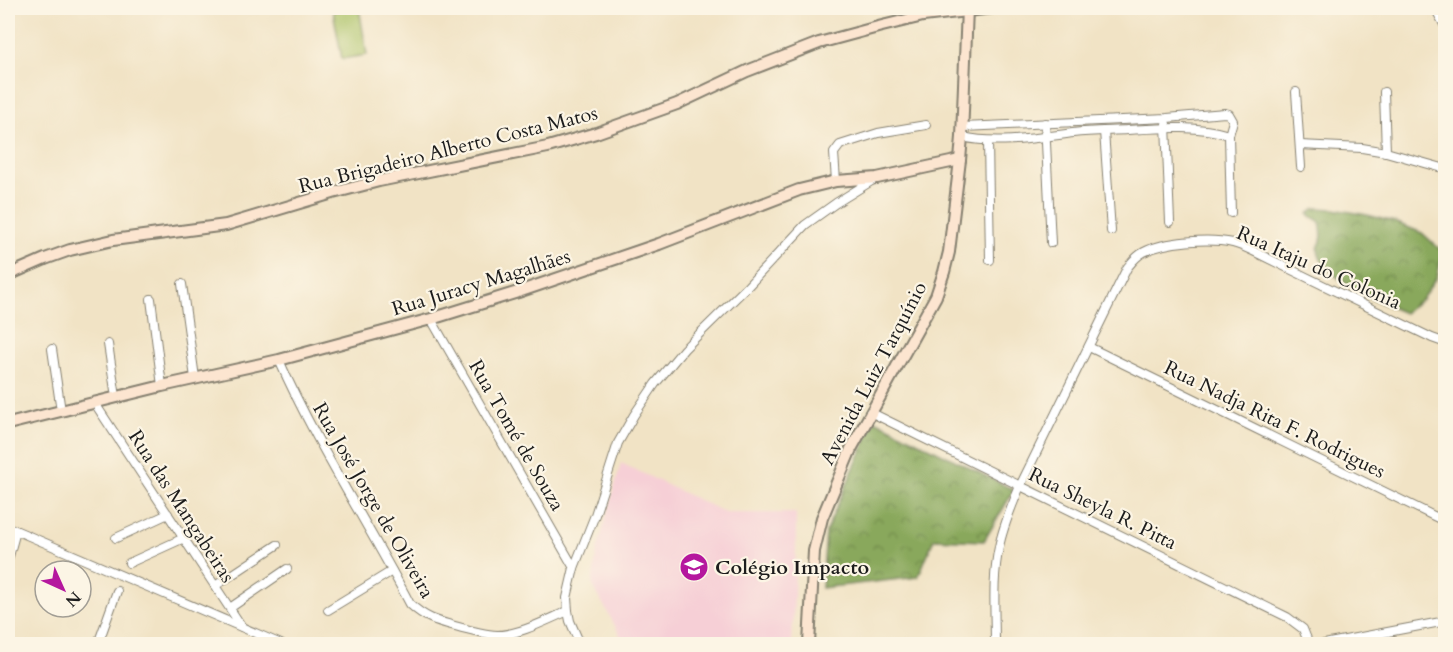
<svg xmlns="http://www.w3.org/2000/svg" width="1453" height="652" font-family="Cardo,serif">
<style>
.built{fill:#f6cfd6}
.forest{fill:url(#forest-crowns);stroke:#52623c;stroke-width:1.5}
.pitch{fill:#acc267;stroke:#646f42;stroke-width:1.5}
.lines{fill:none;stroke-linecap:round;stroke-linejoin:round}
.street-casing{stroke:#868070;stroke-width:10}
.secondary-casing{stroke:#868070;stroke-width:14}
.street{stroke:#fff;stroke-width:8}
.secondary{stroke:#fce5d0;stroke-width:10}
.labels{text-anchor:middle;stroke-width:4.5;stroke-linejoin:round;paint-order:stroke}
.street-label{font-size:20px;fill:#1c1c1c;stroke:#fcf5e5}
.poi-label{font-size:20px;font-weight:bold;fill:#1c1c1c;stroke:#fcf5e5;text-anchor:start}
</style>
<defs>
<pattern id="forest-crowns" width="20" height="18" patternUnits="userSpaceOnUse" patternTransform="scale(1.5)"><rect width="20" height="18" fill="#89a85c"/><path d="M2 6a3 3 0 1 1 6 0M12 15a3 3 0 1 1 6 0" fill="none" stroke="#6f884b"/></pattern>
</defs>
<rect width="100%" height="100%" fill="#fcf5e5"/>
<filter id="ink" filterUnits="userSpaceOnUse"><feTurbulence type="fractalNoise" baseFrequency=".0167" numOctaves="2"/><feDisplacementMap in="SourceGraphic" scale="12" xChannelSelector="R" yChannelSelector="G"/><feConvolveMatrix kernelMatrix="1 2 1 2 8 2 1 2 1" color-interpolation-filters="sRGB"/></filter>
<filter id="wash" filterUnits="userSpaceOnUse"><feTurbulence type="fractalNoise" baseFrequency=".008" numOctaves="4" result="noise"/><feDisplacementMap in="SourceGraphic" scale="24" xChannelSelector="R" yChannelSelector="G"/><feGaussianBlur stdDeviation="1.35" result="paint"/><feColorMatrix in="noise" values="0 0 0 0 0 0 0 0 0 0 0 0 0 0 0 0 0 1.4 0 .05"/><feComposite in="paint" operator="in"/></filter>
<g filter="url(#wash)">
<rect width="100%" height="100%" fill="#f1e3c5"/>
<polygon class="built" points="621,463 726,513 796,513 796,547 792,644 625,644 592,584 597,551"/>
<g class="forest">
<path d="M 1315,208 L 1334,209 L 1367,215 L 1395,222 L 1422,233 L 1443,252 L 1437,277 L 1422,299 L 1404,313 C 1381,303 1320,277 1318,250 C 1318,246 1320,245 1321,241 C 1323,235 1321,228 1320,222 L 1308,214 Z"/>
<polygon points="875,420 1014,490 984,541 934,539 918,577 822,588 826,531"/>
</g>
<polygon class="pitch" points="350,8 359,8 367,55 342,59 333,11"/>
</g>
<g filter="url(#ink)">
<g class="lines">
<g class="street-casing">
<g id="street">
<polyline points="1435,8 1446,28"/>
<polyline points="1445,8 1446,8"/>
<polyline points="1296,92 1301,167"/>
<polyline points="1384,92 1386,152"/>
<polyline points="1045,123 1051,243"/>
<polyline points="1166,124 1170,222"/>
<polyline points="963,127 1167,118 1225,113 1229,114 1233,121 1229,135 1231,213"/>
<polyline points="1104,131 1111,231"/>
<path d="M 962,137 C 998,145 1036,138 1073,133 C 1091,131 1110,131 1128,130 C 1162,128 1196,125 1229,135"/>
<polyline points="988,141 990,260"/>
<polyline points="1300,145 1362,148 1386,152 1446,169"/>
<polyline points="836,181 834,153 840,145 878,133 926,125"/>
<polyline points="182,284 195,378"/>
<polyline points="151,299 162,386"/>
<polyline points="431,319 574,568"/>
<polyline points="108,344 116,397"/>
<polyline points="1089,347 1446,522"/>
<polyline points="52,349 61,411"/>
<path d="M 279,360 C 316,444 367,522 410,604 C 425,618 436,621 455,626 C 469,630 483,634 497,635 C 519,635 547,620 568,611"/>
<polyline points="94,402 242,627"/>
<polyline points="870,412 1287,617 1303,629 1309,644"/>
<polyline points="8,527 281,644"/>
<polyline points="116,538 168,514"/>
<polyline points="8,560 16,531"/>
<polyline points="129,563 184,538"/>
<polyline points="215,586 277,545"/>
<polyline points="230,608 287,569"/>
<polyline points="328,610 392,571"/>
<polyline points="98,644 117,591"/>
<polyline points="580,644 570,621 568,611 567,598 574,568 595,515 618,443 634,415 655,384 684,349 748,286 805,225 836,203 873,180"/>
<path d="M 995,644 C 995,612 992,578 999,547 C 1003,526 1012,506 1020,486 L 1127,268 C 1132,262 1136,256 1144,252 C 1165,241 1209,238 1233,243 C 1242,245 1251,250 1259,254 L 1432,338 L 1446,343"/>
<polyline points="1324,644 1446,621"/>
</g>
</g>
<g class="secondary-casing">
<g id="secondary">
<polyline points="8,275 45,259 70,250 113,240 226,225 333,193 379,181 548,147 596,133 677,104 747,71 819,43 878,27 923,16 993,8"/>
<polyline points="8,424 162,386 279,360 431,319 518,292 659,244 799,190 836,181 877,178 960,160"/>
<polyline points="809,644 814,551 822,518 851,449 936,296 944,272 949,252 960,160 962,137 967,8"/>
</g>
</g>
<use href="#street" class="street"/>
<use href="#secondary" class="secondary"/>
</g>
</g>
<defs>
<g id="school-disc" transform="scale(1.5)"><circle r="9.5" fill="#b5179e" stroke="#fcf5e5"/><path d="M0-5L7-2L0 1L-7-2ZM-4 1L0 2.5L4 1V4Q0 6-4 4Z" fill="#fff"/></g>
</defs>
<g fill-rule="evenodd">
<use href="#school-disc" x="694" y="567"/>
</g>
<g class="labels">
<g class="street-label">
<text transform="translate(448 149) rotate(-14)" y="7">Rua Brigadeiro Alberto Costa Matos</text>
<text transform="translate(1319 267) rotate(24)" y="7">Rua Itaju do Colonia</text>
<text transform="translate(481 282) rotate(-17)" y="7">Rua Juracy Magalhães</text>
<text transform="translate(873 373) rotate(-62)" y="7">Avenida Luiz Tarquínio</text>
<text transform="translate(1275 419) rotate(26)" y="7">Rua Nadja Rita F. Rodrigues</text>
<text transform="translate(517 435) rotate(60)" y="7">Rua Tomé de Souza</text>
<text transform="translate(374 500) rotate(60)" y="7">Rua José Jorge de Oliveira</text>
<text transform="translate(182 506) rotate(57)" y="7">Rua das Mangabeiras</text>
<text transform="translate(1103 508) rotate(26)" y="7">Rua Sheyla R. Pitta</text>
</g>
<g class="poi-label">
<text x="715" y="574">Colégio Impacto</text>
</g>
</g>
<rect width="1453" height="652" fill="none" stroke="#fcf5e5" stroke-width="30"/>
<g transform="translate(63 589) rotate(135)"><circle r="28" fill="#fcf5e5" stroke="#a29e95" stroke-width="1.5"/>
<path d="M0-4.5L10 22L0 15L-10 22Z" fill="#b5179e"/>
<text y="-9" font-size="16" font-weight="bold" text-anchor="middle" fill="#1c1c1c">N</text>
</g>
</svg>
